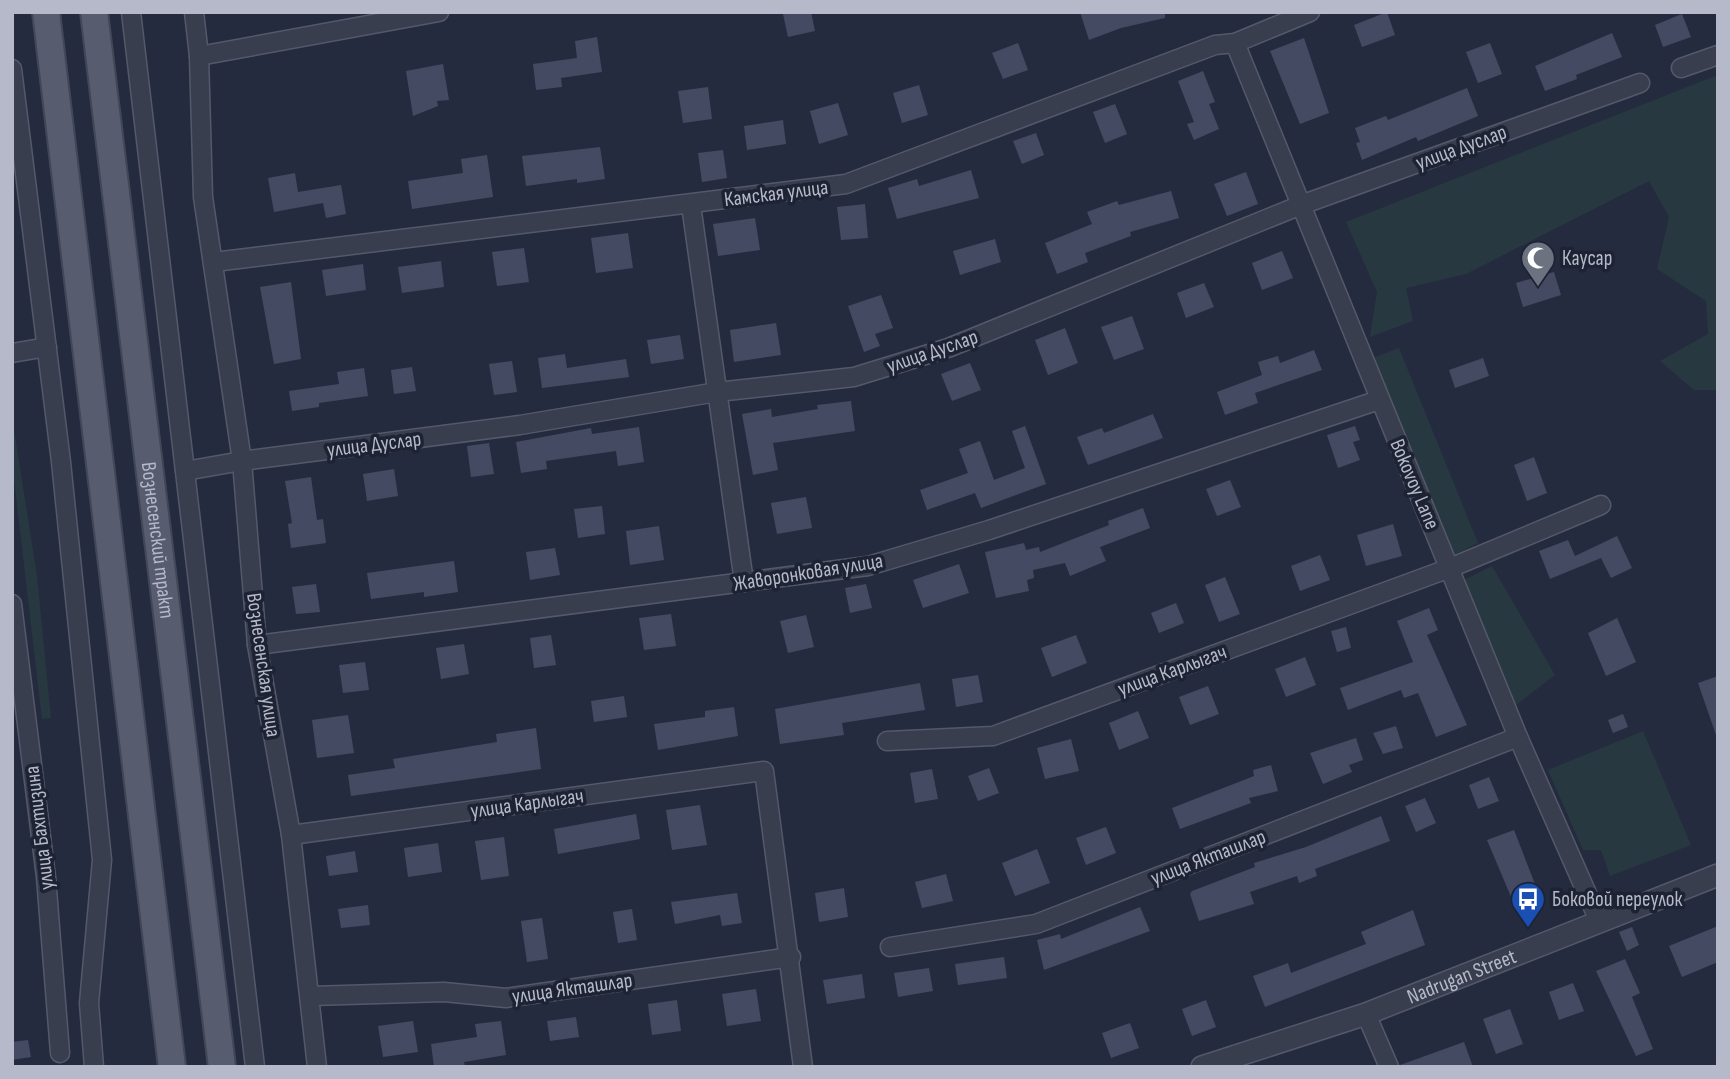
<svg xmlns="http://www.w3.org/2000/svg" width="1730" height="1079" font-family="'Sofia Sans Condensed',sans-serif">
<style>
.green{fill:#273840}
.building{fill:#444a61}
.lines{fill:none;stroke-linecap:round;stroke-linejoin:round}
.minor-casing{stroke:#54596a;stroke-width:21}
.tertiary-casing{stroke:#54596a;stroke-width:24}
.primary-casing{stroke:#424758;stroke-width:30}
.minor{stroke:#393e4f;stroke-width:18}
.tertiary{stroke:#393e4f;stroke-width:21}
.primary{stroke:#575c6f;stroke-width:26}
.labels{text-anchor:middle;stroke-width:7;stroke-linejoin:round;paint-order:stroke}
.street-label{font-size:21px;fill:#b5b9ca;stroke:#1e2334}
.poi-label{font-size:21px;fill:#b5b9ca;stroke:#1e2334;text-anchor:start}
</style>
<rect width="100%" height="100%" fill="#252b3f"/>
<g class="green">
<polygon points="1715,76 1718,82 1718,390 1694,390 1660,361 1708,334 1706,301 1657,269 1669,217 1649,181 1466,274 1406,288 1413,321 1370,337 1377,292 1346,222"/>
<polygon points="1399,348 1478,543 1454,555 1373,358"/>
<polygon points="12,417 37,576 51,718 42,719 12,462"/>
<polygon points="1492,566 1555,675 1516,705 1464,580"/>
<polygon points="1643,731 1691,845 1610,876 1601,850 1583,850 1548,770"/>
</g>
<g class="building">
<polygon points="794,12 811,12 815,31 788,37 783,14"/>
<polygon points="1080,12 1165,12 1165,18 1121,28 1089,40"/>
<polygon points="1387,12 1395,35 1362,47 1354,25"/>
<polygon points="1682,14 1691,37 1663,47 1655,25"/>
<polygon points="1612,33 1622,57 1576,75 1577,79 1545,91 1535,66"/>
<polygon points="597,37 602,72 561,78 562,87 536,90 533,64 577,58 575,41"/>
<polygon points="1304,38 1329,113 1300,124 1270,51"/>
<polygon points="1018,43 1028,70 1003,79 992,53"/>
<polygon points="1490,43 1502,74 1478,83 1466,52"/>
<polygon points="443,64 449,100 437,101 438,106 413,116 406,71"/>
<polygon points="1203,71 1215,102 1209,104 1219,129 1194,140 1187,124 1194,122 1178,81"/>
<polygon points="919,85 928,115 902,123 893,93"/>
<polygon points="708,87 712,119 683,123 678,91"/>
<polygon points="1467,88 1478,116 1418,141 1416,137 1362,160 1356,143 1360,142 1355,128 1386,116 1388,120"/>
<polygon points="838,103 848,135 819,144 810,111"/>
<polygon points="1115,104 1127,134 1105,143 1093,112"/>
<polygon points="783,120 786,144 747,150 744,126"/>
<polygon points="1036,133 1044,155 1022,164 1013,141"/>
<polygon points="600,147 605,179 577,183 577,179 526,186 522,156"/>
<polygon points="723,150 727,178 702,182 698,153"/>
<polygon points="487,155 493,197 412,209 408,181 463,173 461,159"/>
<polygon points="971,170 979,198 897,219 888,188 917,179 919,186"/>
<polygon points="1246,172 1258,204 1227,216 1214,184"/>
<polygon points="295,173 298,192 341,185 346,214 326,218 323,203 274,212 268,178"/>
<polygon points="1171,191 1179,218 1130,232 1131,236 1085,253 1088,262 1057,274 1045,243 1092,224 1087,212 1117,201 1119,205"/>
<polygon points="865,204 868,238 841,240 837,207"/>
<polygon points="755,218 760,250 718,256 713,224"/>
<polygon points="628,233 633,268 596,273 591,238"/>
<polygon points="995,239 1001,262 960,275 953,251"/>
<polygon points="524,248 529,282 497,286 492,252"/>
<polygon points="1282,251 1293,278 1262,290 1252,263"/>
<polygon points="441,261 444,287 402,293 398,267"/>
<polygon points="363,264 366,290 326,296 322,270"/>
<polygon points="1554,272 1561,295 1523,307 1516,283"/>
<polygon points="291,282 301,359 274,364 260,287"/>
<polygon points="1204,283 1214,307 1186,318 1177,293"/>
<polygon points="881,295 893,328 875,334 880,346 864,352 848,306"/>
<polygon points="1132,316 1144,349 1114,360 1101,327"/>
<polygon points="776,323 781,355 734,362 730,330"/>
<polygon points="1065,328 1078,363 1048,375 1035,340"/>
<polygon points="680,335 684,359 651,364 647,340"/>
<polygon points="1314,350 1322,370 1255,393 1258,403 1225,415 1217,392 1262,375 1258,362 1278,356 1280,363"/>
<polygon points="565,354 567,368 626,359 629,377 542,388 538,358"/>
<polygon points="1483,358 1489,376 1455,388 1449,370"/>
<polygon points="512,361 517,392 494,395 489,364"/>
<polygon points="970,363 981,390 952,401 941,374"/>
<polygon points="412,367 416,391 394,394 391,370"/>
<polygon points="364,368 368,396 319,403 319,407 292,411 289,391 339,384 337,372"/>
<polygon points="851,401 855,431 773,443 778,470 753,475 742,414 771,409 772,417 818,409 817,405"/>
<polygon points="1153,414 1163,438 1088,465 1077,437 1102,428 1104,433"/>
<polygon points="1025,426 1046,484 981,508 975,493 927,510 920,490 968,473 959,449 980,441 994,480 1025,468 1012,431"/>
<polygon points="1355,426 1360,440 1353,442 1360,460 1338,468 1327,435"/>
<polygon points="639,427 644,462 618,466 616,451 546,461 547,469 521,473 516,442 591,428 592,434"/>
<polygon points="489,443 494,474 471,477 467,446"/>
<polygon points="1534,457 1547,493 1527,501 1514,465"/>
<polygon points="394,469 398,496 367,501 363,474"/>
<polygon points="311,477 317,520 323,519 326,543 291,548 288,524 292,523 285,481"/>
<polygon points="1230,480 1241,507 1217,516 1206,489"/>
<polygon points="806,497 812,528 777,534 771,503"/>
<polygon points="602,506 605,534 578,538 574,509"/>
<polygon points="1143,508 1150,528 1100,547 1106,561 1070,576 1065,563 1033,570 1034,578 1027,580 1029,591 996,598 985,552 1024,543 1026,550 1039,547 1040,552 1109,525 1108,521"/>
<polygon points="1393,524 1402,556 1366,566 1357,535"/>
<polygon points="659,526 664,560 630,565 626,531"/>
<polygon points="1617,536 1632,568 1611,578 1601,558 1550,579 1539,551 1568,540 1575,556"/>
<polygon points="555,548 560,575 530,580 526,552"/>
<polygon points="1320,555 1330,580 1300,591 1291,566"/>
<polygon points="454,561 458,592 424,597 424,592 371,599 367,573"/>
<polygon points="959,564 969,593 923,608 913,580"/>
<polygon points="1225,577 1240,614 1219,622 1205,585"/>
<polygon points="316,584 320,612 296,614 292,587"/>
<polygon points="866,584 872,608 850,613 845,588"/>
<polygon points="1176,603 1184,623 1159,633 1151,613"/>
<polygon points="1429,608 1438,630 1427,635 1467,725 1436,737 1418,693 1404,698 1401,690 1348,710 1340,688 1413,662 1397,621"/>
<polygon points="671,614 676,646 644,650 639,618"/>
<polygon points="806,615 814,647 788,653 780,621"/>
<polygon points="1617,618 1636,662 1606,676 1588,633"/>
<polygon points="1346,627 1351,648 1337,652 1331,631"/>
<polygon points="551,635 556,665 534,668 530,638"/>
<polygon points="1076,635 1087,663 1052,677 1041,648"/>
<polygon points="464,644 469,674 441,679 436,648"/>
<polygon points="1305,657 1316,685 1286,697 1275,669"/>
<polygon points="365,662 369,690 343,693 339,665"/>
<polygon points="978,675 983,702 956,707 952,679"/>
<polygon points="1718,676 1718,734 1716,735 1698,683"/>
<polygon points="920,683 925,710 842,723 844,735 780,744 775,709"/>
<polygon points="1208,686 1219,714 1190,725 1179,697"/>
<polygon points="624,696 627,717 594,722 591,701"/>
<polygon points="734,707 738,736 658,750 654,724 705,717 705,711"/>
<polygon points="1138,711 1149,738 1119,750 1109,723"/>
<polygon points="1623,714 1628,727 1613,733 1608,720"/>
<polygon points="348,715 354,753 317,758 312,720"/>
<polygon points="1396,726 1403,748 1383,754 1373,733"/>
<polygon points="536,728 541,769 351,796 348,775 395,768 393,759 497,742 496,734"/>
<polygon points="1356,738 1363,760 1349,765 1352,772 1323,784 1310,753"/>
<polygon points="1071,739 1079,771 1045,779 1037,748"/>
<polygon points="1271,765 1278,791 1249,798 1251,803 1180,829 1172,808 1254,776 1253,770"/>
<polygon points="989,768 999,793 978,801 968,776"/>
<polygon points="932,769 938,799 915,803 910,773"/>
<polygon points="1489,777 1499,801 1478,809 1469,785"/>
<polygon points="1425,798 1436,823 1416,832 1405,806"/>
<polygon points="700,805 707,845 672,850 666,810"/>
<polygon points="636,814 640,839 558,854 554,829"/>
<polygon points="1381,816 1390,841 1315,869 1317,876 1299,883 1297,876 1250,892 1254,904 1199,921 1190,894 1192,891 1255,867 1254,863 1306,847"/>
<polygon points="1106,827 1116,853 1086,865 1076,838"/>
<polygon points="1514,830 1542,902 1517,911 1487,840"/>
<polygon points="504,837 509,876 481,880 475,841"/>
<polygon points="438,843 442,872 408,877 404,848"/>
<polygon points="1037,849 1050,883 1015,896 1002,863"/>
<polygon points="355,851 358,872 329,876 326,856"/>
<polygon points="946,874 953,901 922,908 915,882"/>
<polygon points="844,888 848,917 819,922 815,893"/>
<polygon points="737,893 742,923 722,926 720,915 675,924 671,902"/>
<polygon points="368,905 370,925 341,928 338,909"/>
<polygon points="1140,907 1150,931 1044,970 1037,940 1060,934 1061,939"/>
<polygon points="632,909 637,940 618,943 613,912"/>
<polygon points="1413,910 1425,945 1265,1007 1253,976 1288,963 1291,973 1366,944 1361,932"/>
<polygon points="542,918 548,959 527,962 521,921"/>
<polygon points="1718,926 1718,962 1682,977 1669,946"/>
<polygon points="1632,927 1639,945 1627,951 1619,932"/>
<polygon points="1004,957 1007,978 958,985 955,964"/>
<polygon points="1625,959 1640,993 1632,997 1653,1049 1636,1056 1596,971"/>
<polygon points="929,968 933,991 898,997 894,973"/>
<polygon points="862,974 865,998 827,1004 823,980"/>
<polygon points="1573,983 1584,1011 1559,1020 1549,992"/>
<polygon points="756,989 761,1021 727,1026 722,994"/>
<polygon points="677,1000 681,1031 652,1035 648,1004"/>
<polygon points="1206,1000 1216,1027 1192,1036 1182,1009"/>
<polygon points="1510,1009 1523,1044 1496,1054 1483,1019"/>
<polygon points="576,1017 579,1037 550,1041 547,1021"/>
<polygon points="413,1021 418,1052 383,1057 378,1026"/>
<polygon points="501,1021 506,1055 464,1062 465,1067 434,1067 431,1044 477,1037 475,1024"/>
<polygon points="1130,1023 1139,1048 1111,1058 1102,1033"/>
<polygon points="28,1040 31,1057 12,1060 12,1042"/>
<polygon points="1464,1042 1473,1067 1401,1067 1400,1065"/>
</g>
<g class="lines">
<g class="minor-casing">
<g id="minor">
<polyline points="131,12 255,1067"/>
<polyline points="194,12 199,56 203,197 242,461 257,645 291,835 317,1067"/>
<polyline points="1235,43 1518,737 1600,923"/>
<polyline points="199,56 439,12"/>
<polyline points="1681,68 1718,55"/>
<polyline points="12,69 61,462 102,860 89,1003 94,1067"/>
<polyline points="691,205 744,582"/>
<polyline points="214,262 846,184 1215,45 1235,43 1310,12"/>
<polyline points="12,353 47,347"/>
<polyline points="185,471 242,461 520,425 717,392 854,377 948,348 1301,205 1640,83"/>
<polyline points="12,604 46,877 60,1053"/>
<polyline points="257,645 868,566 989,530 1379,400"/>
<polyline points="887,741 993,736 1450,568 1601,505"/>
<polyline points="291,835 764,771 803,1067"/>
<polyline points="890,947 1036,924 1518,737"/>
<polyline points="311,996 444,992 506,998 791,957"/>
<polyline points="1366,1014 1389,1067"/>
</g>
</g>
<g class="tertiary-casing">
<g id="tertiary">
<path id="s1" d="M 1202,1067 L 1366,1014 L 1718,875"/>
</g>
</g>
<g class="primary-casing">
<g id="primary">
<polyline points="46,12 172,1067"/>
<path id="s2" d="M 94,12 L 222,1067"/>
</g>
</g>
<use href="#minor" class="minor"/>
<use href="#tertiary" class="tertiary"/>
<use href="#primary" class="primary"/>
</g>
<defs>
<g id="mosque-pin" transform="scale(1.75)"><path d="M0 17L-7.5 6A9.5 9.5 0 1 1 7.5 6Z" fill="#6b7280" stroke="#1e2334"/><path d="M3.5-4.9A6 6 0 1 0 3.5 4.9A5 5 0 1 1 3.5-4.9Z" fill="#fff"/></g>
<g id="bus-pin" transform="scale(1.75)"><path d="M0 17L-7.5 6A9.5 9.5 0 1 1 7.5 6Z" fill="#1a4fb4" stroke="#1e2334"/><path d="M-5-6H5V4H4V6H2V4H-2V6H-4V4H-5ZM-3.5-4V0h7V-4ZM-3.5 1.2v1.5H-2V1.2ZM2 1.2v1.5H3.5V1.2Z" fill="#fff"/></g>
</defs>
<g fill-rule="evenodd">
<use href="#mosque-pin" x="1538" y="258"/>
<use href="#bus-pin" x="1528" y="899"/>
</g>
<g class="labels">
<g class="street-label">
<text transform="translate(1461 147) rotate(-20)" y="7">улица Дуслар</text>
<text transform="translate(776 193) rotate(-7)" y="7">Камская улица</text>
<text transform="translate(932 351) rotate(-19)" y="7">улица Дуслар</text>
<text transform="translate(374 444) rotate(-7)" y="7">улица Дуслар</text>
<text transform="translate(1415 484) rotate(67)" y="7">Bokovoy Lane</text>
<text dy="7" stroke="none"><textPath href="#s2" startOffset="532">Вознесенский тракт</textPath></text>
<text transform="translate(808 572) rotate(-9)" y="7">Жаворонковая улица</text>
<text transform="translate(264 665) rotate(82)" y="7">Вознесенская улица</text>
<text transform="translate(1172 670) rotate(-20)" y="7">улица Карлыгач</text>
<text transform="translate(527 803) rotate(-8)" y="7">улица Карлыгач</text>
<text transform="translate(39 828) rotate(-97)" y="7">улица Бахтизина</text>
<text transform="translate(1208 857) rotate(-21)" y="7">улица Якташлар</text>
<text dy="7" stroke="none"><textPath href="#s1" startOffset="275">Nadrugan Street</textPath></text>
<text transform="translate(572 988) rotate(-8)" y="7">улица Якташлар</text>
</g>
<g class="poi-label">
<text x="1562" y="265">Каусар</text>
<text x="1552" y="906">Боковой переулок</text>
</g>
</g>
<rect width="1730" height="1079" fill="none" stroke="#b5b9ca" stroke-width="28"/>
</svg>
